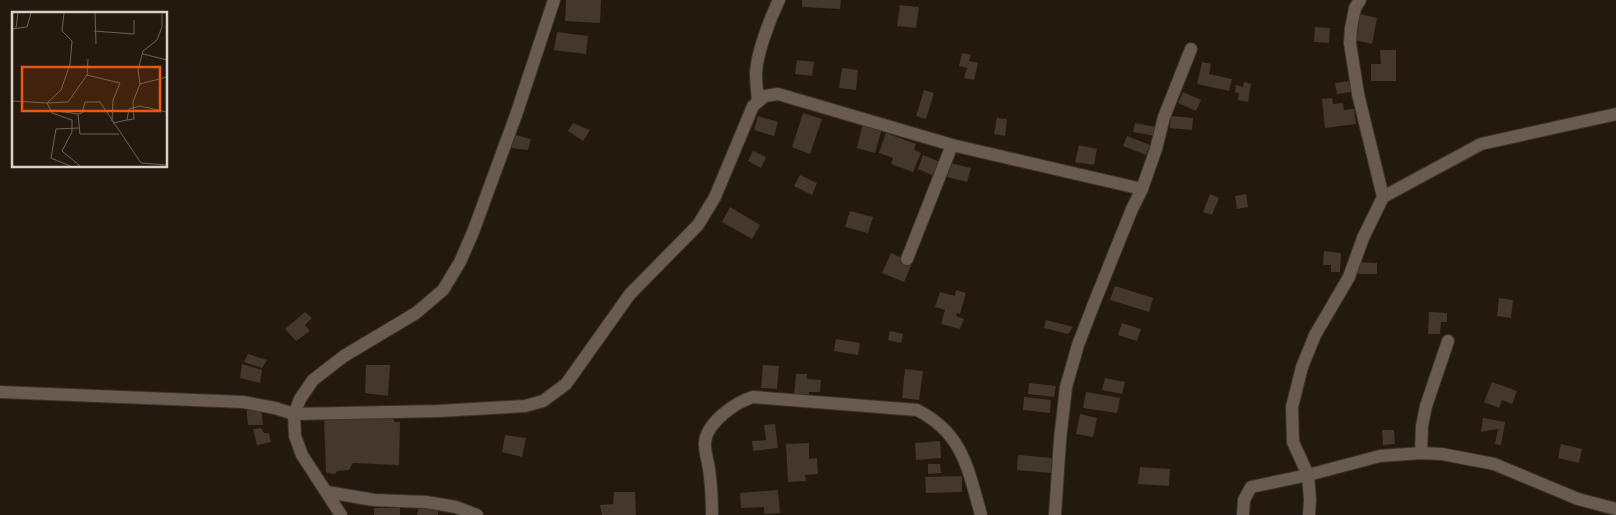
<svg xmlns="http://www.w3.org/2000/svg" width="1616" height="515" font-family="'Archivo Narrow',sans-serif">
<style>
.building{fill:#44372c}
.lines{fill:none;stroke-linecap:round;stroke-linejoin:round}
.minor-casing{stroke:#3a322c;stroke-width:14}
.minor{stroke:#695b4f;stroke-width:12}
.inset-road{fill:none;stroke:#6c6259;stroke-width:1}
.view{fill:#e8590c;fill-opacity:0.15;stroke:#e8590c;stroke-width:2.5}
.inset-edge{fill:none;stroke:#d8d0c9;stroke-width:2.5}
</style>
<rect width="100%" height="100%" fill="#24190e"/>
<g class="building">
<polygon points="566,0 601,0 600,23 565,21"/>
<polygon points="802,0 841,0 840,9 802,7"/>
<polygon points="900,5 919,7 916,28 897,26"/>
<polygon points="1360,14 1377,18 1372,44 1355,40"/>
<polygon points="1315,27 1330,28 1329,43 1314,42"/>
<polygon points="557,32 588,36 586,54 554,50"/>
<polygon points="1380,50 1396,50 1396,81 1371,81 1371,64 1381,64"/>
<polygon points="962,53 971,55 969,61 978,63 974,80 964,78 967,68 959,66"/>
<polygon points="797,60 814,62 812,76 795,74"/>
<polygon points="1202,62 1211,64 1209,74 1232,79 1229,91 1197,84"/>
<polygon points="842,68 858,70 856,90 839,88"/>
<polygon points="1349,81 1351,92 1337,94 1335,83"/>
<polygon points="1244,82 1251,84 1248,102 1238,100 1239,93 1235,92 1236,85 1243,87"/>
<polygon points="924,90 934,93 926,119 916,116"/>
<polygon points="1183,92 1201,100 1196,111 1178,103"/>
<polygon points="1332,98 1333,104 1343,103 1344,110 1354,109 1356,124 1325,128 1322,99"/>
<polygon points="803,113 822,119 810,154 792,147"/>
<polygon points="758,116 778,122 774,136 754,130"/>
<polygon points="1171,116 1193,118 1192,130 1170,128"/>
<polygon points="997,118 1007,119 1005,136 994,134"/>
<polygon points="573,123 590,130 583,141 568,131"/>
<polygon points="863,123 882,128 875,153 857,148"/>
<polygon points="1135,123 1156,127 1155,136 1133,132"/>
<polygon points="886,133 916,144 914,150 921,153 913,172 891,164 893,158 879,153"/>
<polygon points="516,135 531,139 528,150 511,148"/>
<polygon points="1127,136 1150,145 1146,155 1123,146"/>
<polygon points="1079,145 1097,149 1094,165 1075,162"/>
<polygon points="753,151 766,157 761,168 748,161"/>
<polygon points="923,155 942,163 936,177 918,169"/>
<polygon points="951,163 971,168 967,182 947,177"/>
<polygon points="800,175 817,183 812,195 794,186"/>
<polygon points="1210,194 1219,198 1212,215 1203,212"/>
<polygon points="1246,194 1248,207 1237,209 1235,196"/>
<polygon points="730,207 760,225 752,239 722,222"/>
<polygon points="850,211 873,217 868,233 845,227"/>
<polygon points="1324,251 1341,253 1340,272 1331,272 1331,265 1323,265"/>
<polygon points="891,253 912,263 904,282 882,273"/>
<polygon points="1356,262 1377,263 1377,274 1355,274"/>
<polygon points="1115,286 1153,298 1149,312 1110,300"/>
<polygon points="956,290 966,293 960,314 957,313 956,316 964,319 960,329 941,324 945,310 935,307 940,292 955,296"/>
<polygon points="1499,298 1513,300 1511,318 1497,316"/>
<polygon points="305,312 312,318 305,325 310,331 296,341 285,329"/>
<polygon points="1429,312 1447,313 1447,322 1441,322 1440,334 1428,334"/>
<polygon points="1046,320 1073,327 1068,334 1044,328"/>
<polygon points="1122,323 1141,329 1137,341 1118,335"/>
<polygon points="890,331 903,334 901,343 888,340"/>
<polygon points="836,339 860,343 858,355 834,351"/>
<polygon points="248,354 267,360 262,368 244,362"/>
<polygon points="242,364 262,370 260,383 240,378"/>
<polygon points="366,365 390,365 388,396 365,393"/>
<polygon points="763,365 779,366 777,389 761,388"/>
<polygon points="905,369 923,371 919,400 902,398"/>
<polygon points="796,374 807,374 807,379 821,380 820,392 809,392 809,397 794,396"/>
<polygon points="1105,378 1125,382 1122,394 1102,390"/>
<polygon points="1492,382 1517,391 1512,404 1502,400 1499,408 1484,402"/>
<polygon points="1029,383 1056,386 1054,397 1028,394"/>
<polygon points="1086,392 1120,398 1117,413 1083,408"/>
<polygon points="1024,397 1051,400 1050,413 1023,410"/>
<polygon points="246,405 261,408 263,425 248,425"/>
<polygon points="1080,414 1097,418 1093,437 1076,434"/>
<polygon points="392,415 395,422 400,422 399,465 353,463 349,470 337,471 335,474 326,473 324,417"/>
<polygon points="1483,418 1505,422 1501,445 1495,444 1498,429 1481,432"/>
<polygon points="775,424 778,448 753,451 752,441 766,440 764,425"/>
<polygon points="261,428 264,433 269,433 271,442 257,445 253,429"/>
<polygon points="1382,430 1394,430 1395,444 1383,445"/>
<polygon points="505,435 526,438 522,457 502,452"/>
<polygon points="940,441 941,458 916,460 915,443"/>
<polygon points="809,443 809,459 817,458 818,474 805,475 806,481 788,482 786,444"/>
<polygon points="1561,444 1582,449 1579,463 1558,458"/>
<polygon points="1018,455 1052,458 1051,473 1017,470"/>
<polygon points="928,464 940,464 941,473 928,474"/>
<polygon points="1140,467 1170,469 1169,486 1138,484"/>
<polygon points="962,476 962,492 926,493 925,477"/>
<polygon points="778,490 780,513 764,514 764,507 741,508 740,493"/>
<polygon points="614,492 635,492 636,515 602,515 600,505 613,504"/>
<rect x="374" y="508" width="26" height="7"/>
<polygon points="419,508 438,509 438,515 417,515"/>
</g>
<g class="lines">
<g class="minor-casing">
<g id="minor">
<path d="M 758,101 C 757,91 756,82 756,73 C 757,52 770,19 779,0"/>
<polyline points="1142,189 1156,149 1164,117 1191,49"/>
<polyline points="1383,197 1481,144 1616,114"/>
<polyline points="907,259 952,145"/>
<polyline points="0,392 243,402 275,408 294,414 300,399 313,380 344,356 416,313 443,290 460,262 473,232 516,115 554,0"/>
<polyline points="1421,453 1422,426 1426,406 1448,341"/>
<polyline points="327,492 374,500 426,502 456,507 477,515"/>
<polyline points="341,515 302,455 295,436 294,414 439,411 525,406 543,401 566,384 630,294 698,225 715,197 753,106 765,96 778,94 952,145 1142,189 1132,209 1093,306 1078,345 1066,387 1060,440 1055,515"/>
<path d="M 712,515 C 712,500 711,483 709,469 C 708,461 704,450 705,442 C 707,422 736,402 753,397 L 917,410 C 963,433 968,469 981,515"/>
<polyline points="1243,515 1244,500 1251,487 1308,475 1380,456 1421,453 1442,454 1494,464 1578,499 1616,509"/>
<polyline points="1309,515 1310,500 1308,475 1293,442 1292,407 1302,367 1315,335 1349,277 1363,238 1383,197 1358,94 1350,43 1351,28 1355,8 1360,0"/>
</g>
</g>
<use href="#minor" class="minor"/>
</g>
<g transform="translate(12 12)">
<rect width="155" height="155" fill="#24190e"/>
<path class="inset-road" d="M 83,1 L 84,32M 4,16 L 6,1M 0,17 L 15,15 L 19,1M 82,19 L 122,22 L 122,8M 131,42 L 155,48M 75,64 L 76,47M 128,72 L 155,65M 0,89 L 35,91 L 49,78 L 58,52 L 60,29 L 50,19 L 52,1M 38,98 L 66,102 L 70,101 L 73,90 L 88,90 L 129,151 L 155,153M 66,102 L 68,122 L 107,122M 115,108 L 122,107 L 121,90 L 128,72 L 126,58 L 131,39 L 145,28 L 150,15 L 150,1M 101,111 L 115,108 L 117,97 L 128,94 L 155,100M 58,154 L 39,146 L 44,117 L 67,116M 68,154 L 50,139 L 60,120 L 60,108 L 40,101 L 35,91 L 56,90 L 75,63 L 108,71 L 101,88 L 100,109"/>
<path class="view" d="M 10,55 L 148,55 L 148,99 L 10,99 Z"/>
<rect width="155" height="155" class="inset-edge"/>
</g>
</svg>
